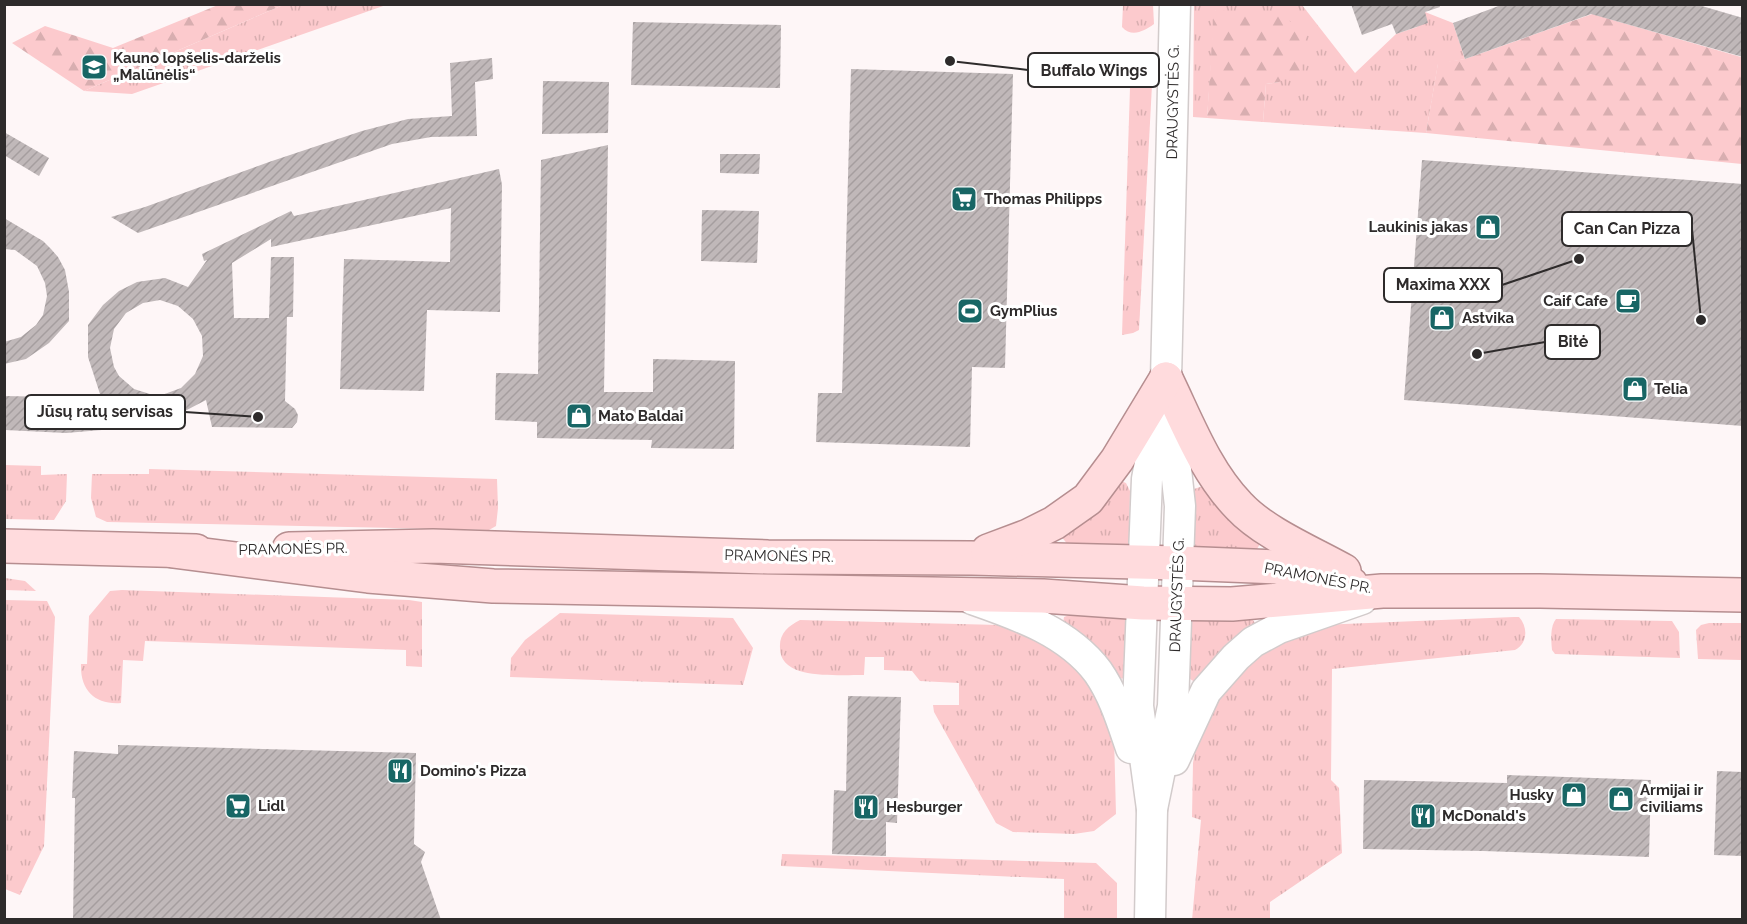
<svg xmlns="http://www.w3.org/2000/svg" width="1747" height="924" font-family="Raleway,sans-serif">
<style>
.grass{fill:url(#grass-tufts)}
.forest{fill:url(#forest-firs)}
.building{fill:url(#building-hatch);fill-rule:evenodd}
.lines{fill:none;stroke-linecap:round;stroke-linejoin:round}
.secondary-casing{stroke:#d2cbcb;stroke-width:33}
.primary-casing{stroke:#b68e90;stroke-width:36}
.secondary{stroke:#fff;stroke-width:30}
.primary{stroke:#ffdbdd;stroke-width:33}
.labels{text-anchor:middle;stroke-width:6;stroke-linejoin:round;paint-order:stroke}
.poi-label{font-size:15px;font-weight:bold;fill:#2e2b2b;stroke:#fff;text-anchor:start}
.street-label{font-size:15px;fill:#2e2b2b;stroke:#fff}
.leader{fill:none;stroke:#2e2b2b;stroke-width:2}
.callout-dot{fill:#2e2b2b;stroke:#fff;stroke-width:2}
.callout{fill:#fff;stroke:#2e2b2b;stroke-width:2}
.callout-label{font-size:16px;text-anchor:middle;font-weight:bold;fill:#2e2b2b}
</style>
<defs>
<pattern id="grass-tufts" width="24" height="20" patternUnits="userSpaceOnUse" patternTransform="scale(1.5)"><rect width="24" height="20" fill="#fccacd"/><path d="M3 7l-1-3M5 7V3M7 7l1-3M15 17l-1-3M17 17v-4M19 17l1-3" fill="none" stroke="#d8aeb0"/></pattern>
<pattern id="forest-firs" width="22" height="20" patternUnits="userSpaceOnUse" patternTransform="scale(1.5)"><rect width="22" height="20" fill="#fccacd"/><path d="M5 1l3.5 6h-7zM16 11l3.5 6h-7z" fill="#d8aeb0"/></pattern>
<pattern id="building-hatch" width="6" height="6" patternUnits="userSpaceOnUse" patternTransform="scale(1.5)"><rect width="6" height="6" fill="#c0b8b9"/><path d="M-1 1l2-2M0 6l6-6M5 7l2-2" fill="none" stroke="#a59e9f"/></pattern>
</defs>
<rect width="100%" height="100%" fill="#fef6f7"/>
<g class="grass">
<polygon points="283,5 386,5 132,94 84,91"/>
<path d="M 1123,5 L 1153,5 L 1154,24 C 1144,31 1132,38 1122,27 Z"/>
<polygon points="1194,5 1302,5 1355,73 1396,34 1417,27 1425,12 1453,23 1465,59 1438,64 1426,133 1263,122 1266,84 1279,82 1215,10 1207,118 1193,117"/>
<polygon points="1131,57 1146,58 1153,66 1139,330 1133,333 1122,335"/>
<polygon points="5,465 41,466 41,475 67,474 66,501 54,520 5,519"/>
<polygon points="149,469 497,479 498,508 496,526 489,530 107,522 96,517 91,498 92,474 149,474"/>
<polygon points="1121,481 1126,483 1130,491 1129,546 1068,545 1061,536"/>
<polygon points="1203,486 1259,536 1260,544 1257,549 1253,550 1198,548 1193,544 1192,492 1194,489"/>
<polygon points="5,578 25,581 36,591 5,590"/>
<path d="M 122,590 L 409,600 L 422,602 L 422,667 L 406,666 L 406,650 L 145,641 L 143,661 L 123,660 L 121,703 C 95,705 80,690 81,664 L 87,664 L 89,616 L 110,591 Z"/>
<polygon points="5,600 47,601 55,617 44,846 20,895 5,889"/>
<polygon points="560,613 733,618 753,648 743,685 510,677 511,658 525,640"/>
<polygon points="1069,615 1119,616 1124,617 1127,626 1125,678 1119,679 1063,624 1064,617"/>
<polygon points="1248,617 1253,620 1257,626 1195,682 1190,679 1187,674 1190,623 1196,619"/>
<path d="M 1514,617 L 1519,617 C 1528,627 1528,643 1515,650 L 1332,669 L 1331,780 L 1339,788 L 1342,853 L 1270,902 L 1270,919 L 1192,920 L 1201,820 L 1192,817 L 1193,763 L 1199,729 L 1218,693 L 1262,651 L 1320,625 Z"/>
<path d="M 1556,619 L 1672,621 L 1679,632 L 1680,658 L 1555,654 L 1552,650 C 1551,640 1550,626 1556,619 Z"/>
<path d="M 800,620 L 999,625 L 1035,633 L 1087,675 L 1114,736 L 1116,814 L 1094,831 L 1074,834 L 1013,832 L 996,823 L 934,712 L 933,705 L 959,705 L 959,683 L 920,681 L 912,671 L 884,670 L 884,657 L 865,657 L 864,675 C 841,674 780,682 780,648 C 779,634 788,626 800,620 Z"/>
<polygon points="1709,623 1742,623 1742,660 1698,659 1696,630 1701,625"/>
<polygon points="782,854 1096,863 1117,883 1117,919 1064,919 1064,879 781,866"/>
</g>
<g class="forest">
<polygon points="218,5 283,5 84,91 12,43 45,26 113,48"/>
<polygon points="1214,10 1282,16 1306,32 1301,71 1279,82 1266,84 1263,122 1207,118"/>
<polygon points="1595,13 1609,19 1741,57 1742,63 1742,164 1426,133 1438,63 1465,59"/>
</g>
<g class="building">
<polygon points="1351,4 1439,4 1440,7 1425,12 1428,23 1396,34 1392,24 1362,35"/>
<polygon points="1504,4 1695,4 1743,18 1743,57 1591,14 1465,59 1453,23"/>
<polygon points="633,22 781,25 780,88 631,85"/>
<polygon points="492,58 493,79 475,82 477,136 431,137 392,144 138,233 111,217 145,207 269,162 362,131 408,119 452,116 450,63"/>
<polygon points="851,69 1013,74 1005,368 972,367 970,447 816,442 818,393 842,393"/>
<polygon points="543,81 609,82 608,133 542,134"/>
<polygon points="4,132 49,158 39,176 4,155"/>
<polygon points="608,145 604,392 653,392 653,359 735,361 734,449 651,448 652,440 537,438 537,422 495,420 496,373 538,374 541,160"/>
<polygon points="720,154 760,154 759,174 720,173"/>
<polygon points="1422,160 1743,184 1743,426 1404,400"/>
<path d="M 499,169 L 502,185 L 500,312 L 427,310 L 424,391 L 340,389 L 344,259 L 450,262 L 451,208 L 271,247 L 271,239 L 232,263 L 234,318 L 269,318 L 271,257 L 294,257 L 293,317 L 287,317 L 285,401 L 295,409 L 298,415 L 297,422 L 292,428 L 212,427 L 206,400 L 183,412 L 165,417 L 149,426 L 66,433 L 5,430 L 4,396 L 57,397 L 100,394 L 88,357 L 88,325 L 103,305 L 119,291 L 137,282 L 165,278 L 188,287 L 207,260 L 204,261 L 202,254 L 291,211 L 294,216 ZM 160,300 L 178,306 L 193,319 L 202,336 L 203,356 L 195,374 L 181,388 L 162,395 L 153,395 L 134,389 L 119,376 L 114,367 L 110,348 L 114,329 L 126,313 L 143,303 Z"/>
<polygon points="702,210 759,211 757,263 701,261"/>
<polygon points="4,218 43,241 51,249 58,257 65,270 69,292 69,321 49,343 26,359 4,364 4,342 21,337 36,325 43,315 47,296 45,283 37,266 15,250 4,249"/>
<polygon points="848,696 901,697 897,823 886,822 886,856 832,854 834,790 846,791"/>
<polygon points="118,745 416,753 414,844 425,852 421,862 441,920 73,920 75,798 72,798 74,751 118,754"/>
<polygon points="1717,771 1743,772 1743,856 1714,855"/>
<polygon points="1507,775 1651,780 1649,857 1483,851 1363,849 1364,780 1507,783"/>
</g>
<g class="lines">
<g class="secondary-casing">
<g id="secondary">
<path d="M 972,599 C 1018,615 1068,632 1098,672 C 1114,695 1122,722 1131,748"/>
<polyline points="1174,760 1206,691 1236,657 1253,642 1279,628 1362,599"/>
<polyline points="1152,809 1173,706 1180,506 1166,379 1175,4"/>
<polyline points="1150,920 1152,809 1138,706 1147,479 1160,409"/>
</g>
</g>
<g class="primary-casing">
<g id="primary">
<path d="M 1166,379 C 1187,422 1205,471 1239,506 C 1264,533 1312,553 1344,571"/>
<polyline points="4,546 196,551"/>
<polyline points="289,549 433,546 768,557 971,558 1178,563 1276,567 1351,584"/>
<polyline points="173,551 368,576 493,586 1043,596 1143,603 1232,604 1382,591 1540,591 1742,595"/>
<polyline points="988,551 1028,536 1054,523 1088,499 1117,460 1166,379"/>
</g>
</g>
<use href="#secondary" class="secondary"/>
<use href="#primary" class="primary"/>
</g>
<defs>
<g id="school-square" transform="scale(1.35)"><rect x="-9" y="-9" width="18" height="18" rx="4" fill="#186665" stroke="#fff"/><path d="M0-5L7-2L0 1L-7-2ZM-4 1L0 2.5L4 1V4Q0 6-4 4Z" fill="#fff"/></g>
<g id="supermarket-square" transform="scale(1.35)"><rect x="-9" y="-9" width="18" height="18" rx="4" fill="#186665" stroke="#fff"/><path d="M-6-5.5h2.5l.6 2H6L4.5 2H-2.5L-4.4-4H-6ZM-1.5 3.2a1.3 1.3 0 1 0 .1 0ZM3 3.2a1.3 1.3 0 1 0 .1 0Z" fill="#fff"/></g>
<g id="shop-square" transform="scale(1.35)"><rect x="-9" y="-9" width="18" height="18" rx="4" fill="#186665" stroke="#fff"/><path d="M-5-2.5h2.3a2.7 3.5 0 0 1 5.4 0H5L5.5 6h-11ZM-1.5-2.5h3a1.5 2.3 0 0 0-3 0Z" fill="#fff"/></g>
<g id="cafe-square" transform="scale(1.35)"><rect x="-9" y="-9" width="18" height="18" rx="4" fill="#186665" stroke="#fff"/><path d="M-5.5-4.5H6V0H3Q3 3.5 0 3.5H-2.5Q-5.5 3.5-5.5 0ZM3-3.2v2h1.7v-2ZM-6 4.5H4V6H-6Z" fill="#fff"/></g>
<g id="stadium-square" transform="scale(1.35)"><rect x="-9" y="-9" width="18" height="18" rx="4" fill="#186665" stroke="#fff"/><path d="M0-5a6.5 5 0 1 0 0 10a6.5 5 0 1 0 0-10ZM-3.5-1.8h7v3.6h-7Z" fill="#fff"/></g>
<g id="restaurant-square" transform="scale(1.35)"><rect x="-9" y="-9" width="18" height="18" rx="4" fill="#186665" stroke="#fff"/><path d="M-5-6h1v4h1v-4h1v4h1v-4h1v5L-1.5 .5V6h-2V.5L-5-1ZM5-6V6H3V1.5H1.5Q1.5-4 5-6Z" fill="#fff"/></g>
</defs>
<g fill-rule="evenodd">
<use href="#school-square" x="94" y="67"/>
<use href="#supermarket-square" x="964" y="199"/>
<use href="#shop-square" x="1488" y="227"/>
<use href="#cafe-square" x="1628" y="301"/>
<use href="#stadium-square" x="970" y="311"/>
<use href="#shop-square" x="1442" y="318"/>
<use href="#shop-square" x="1635" y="389"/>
<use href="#shop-square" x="579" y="416"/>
<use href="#restaurant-square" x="400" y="771"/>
<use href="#shop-square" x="1574" y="795"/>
<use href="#shop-square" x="1621" y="799"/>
<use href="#supermarket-square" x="238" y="806"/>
<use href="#restaurant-square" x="866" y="807"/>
<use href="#restaurant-square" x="1423" y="816"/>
</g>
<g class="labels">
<g class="poi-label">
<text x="113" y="63">Kauno lopšelis-darželis<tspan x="113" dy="17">„Malūnėlis“</tspan></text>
<text x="984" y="204">Thomas Philipps</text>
<text x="1468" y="232" text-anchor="end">Laukinis jakas</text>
<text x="1608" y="306" text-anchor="end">Caif Cafe</text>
<text x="990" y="316">GymPlius</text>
<text x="1462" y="323">Astvika</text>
<text x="1654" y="394">Telia</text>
<text x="598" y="421">Mato Baldai</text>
<text x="420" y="776">Domino's Pizza</text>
<text x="1640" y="795">Armijai ir<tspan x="1640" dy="17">civiliams</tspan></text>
<text x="1554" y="800" text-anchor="end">Husky</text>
<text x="258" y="811">Lidl</text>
<text x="886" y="812">Hesburger</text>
<text x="1442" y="821">McDonald's</text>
</g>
<g class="street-label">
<text transform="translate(1173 102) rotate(-89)" y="5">DRAUGYSTĖS G.</text>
<text transform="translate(293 549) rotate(-1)" y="5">PRAMONĖS PR.</text>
<text transform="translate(779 556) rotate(1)" y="5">PRAMONĖS PR.</text>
<text transform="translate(1318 578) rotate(11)" y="5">PRAMONĖS PR.</text>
<text transform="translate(1177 595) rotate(-88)" y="5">DRAUGYSTĖS G.</text>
</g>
</g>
<path class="leader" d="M950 61L1028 70M1701 320L1692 229M1579 259L1502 285M1477 354L1545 342M258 417L185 412"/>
<g class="callout-dot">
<circle cx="950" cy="61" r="6"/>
<circle cx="1701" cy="320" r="6"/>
<circle cx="1579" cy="259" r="6"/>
<circle cx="1477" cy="354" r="6"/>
<circle cx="258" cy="417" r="6"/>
</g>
<g class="callout">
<rect x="1028" y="53" width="131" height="34" rx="6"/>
<rect x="1562" y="212" width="130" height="34" rx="6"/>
<rect x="1384" y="268" width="118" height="34" rx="6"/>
<rect x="1545" y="325" width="55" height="34" rx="6"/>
<rect x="25" y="395" width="160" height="34" rx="6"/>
</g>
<g class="callout-label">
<text x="1094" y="76">Buffalo Wings</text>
<text x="1627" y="234">Can Can Pizza</text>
<text x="1443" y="290">Maxima XXX</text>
<text x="1573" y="347">Bitė</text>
<text x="105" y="417">Jūsų ratų servisas</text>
</g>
<rect width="1747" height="924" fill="none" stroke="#2e2b2b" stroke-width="12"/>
</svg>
